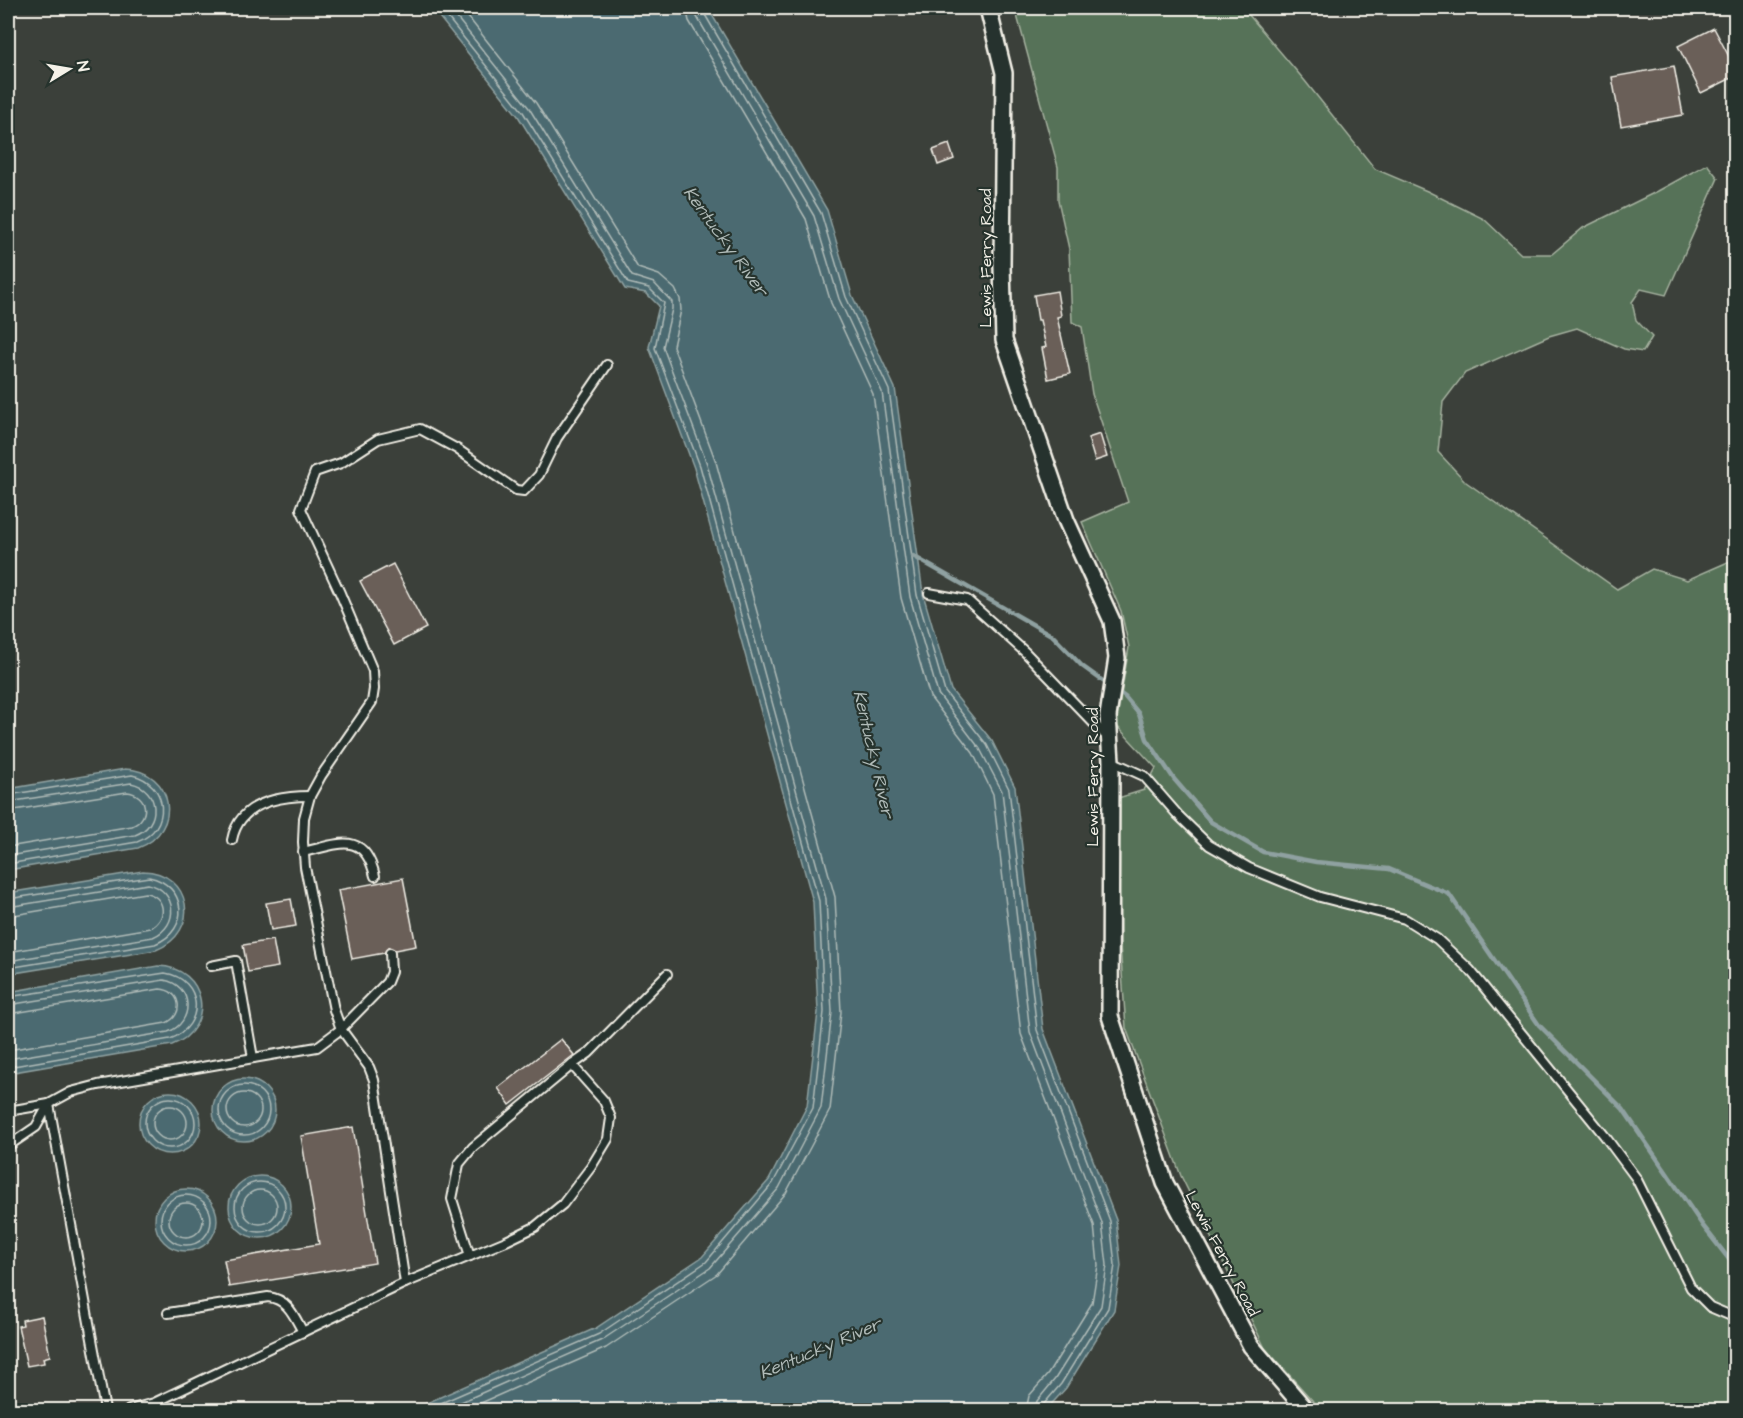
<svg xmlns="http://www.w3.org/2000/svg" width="1743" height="1418" font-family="'Architects Daughter',sans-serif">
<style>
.green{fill:#577258;stroke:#a6b2a0;stroke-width:1.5}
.water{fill:#4b6b71;stroke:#8fa1a1;stroke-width:1.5}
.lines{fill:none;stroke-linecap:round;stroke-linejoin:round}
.shore{stroke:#b0bbb8;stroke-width:1.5}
.stream{stroke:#8fa1a1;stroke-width:4.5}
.building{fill:#6b5e59;stroke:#f4f1e8;stroke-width:1.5}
.lane-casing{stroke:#f4f1e8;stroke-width:12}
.street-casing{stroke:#f4f1e8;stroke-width:20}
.lane{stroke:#26332d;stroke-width:8}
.street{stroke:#26332d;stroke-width:15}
.labels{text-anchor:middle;stroke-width:4.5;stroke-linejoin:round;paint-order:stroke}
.street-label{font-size:16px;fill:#f4f1e8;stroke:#26332d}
.water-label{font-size:18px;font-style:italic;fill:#b0bbb8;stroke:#26332d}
</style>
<rect width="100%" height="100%" fill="#3b403a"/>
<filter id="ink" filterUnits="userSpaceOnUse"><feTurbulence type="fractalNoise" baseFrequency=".0167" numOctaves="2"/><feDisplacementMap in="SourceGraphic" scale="12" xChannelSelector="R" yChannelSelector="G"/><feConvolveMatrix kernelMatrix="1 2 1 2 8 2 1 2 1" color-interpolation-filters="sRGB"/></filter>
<g filter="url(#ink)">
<polygon class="green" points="1015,8 1243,8 1305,81 1375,169 1427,191 1484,219 1521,254 1552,254 1583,228 1658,191 1707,164 1718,178 1666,295 1641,289 1632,302 1636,320 1652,337 1643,352 1624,349 1577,328 1549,336 1465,373 1443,402 1438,452 1466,482 1617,589 1652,569 1687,580 1735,559 1735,1410 1321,1410 1265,1348 1181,1176 1126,1028 1120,945 1118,798 1144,790 1156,768 1116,725 1129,647 1121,611 1082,522 1128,502 1092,394 1082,327 1072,322 1069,249 1058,200 1058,167"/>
<g class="water">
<polygon points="432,8 708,8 827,210 852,295 895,388 923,594 951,690 992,741 1015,787 1043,1029 1116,1220 1121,1266 1114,1310 1066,1388 1046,1410 411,1410 596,1328 702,1257 769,1180 807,1106 818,1012 813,902 694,468 649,347 659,306 646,293 625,289 518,116"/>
<path d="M 125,769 C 174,770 184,831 138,848 L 8,870 L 8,789 Z"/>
<path d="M 143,871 C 192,872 202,932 156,950 L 8,974 L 8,893 Z"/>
<path d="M 158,966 C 207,967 217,1028 172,1045 L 8,1073 L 8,992 Z"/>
<circle cx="244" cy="1110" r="31"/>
<circle cx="170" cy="1123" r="31"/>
<circle cx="260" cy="1207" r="31"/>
<circle cx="186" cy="1220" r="31"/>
</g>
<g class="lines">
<g class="shore">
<polyline points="461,8 536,103 638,268 659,275 675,289 680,299 681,310 673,346 716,462 835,897 841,1012 830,1110 786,1193 717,1274 606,1348 465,1410"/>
<polyline points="686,8 689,21 806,219 831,303 873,394 901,598 930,697 973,753 993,794 1021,1034 1094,1225 1098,1265 1092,1303 1048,1374 1029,1396 1026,1410"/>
<polyline points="695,8 697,17 814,216 839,299 882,392 910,597 938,694 980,749 1002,791 1030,1032 1102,1223 1107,1265 1101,1306 1055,1379 1037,1401 1035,1410"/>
<polyline points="703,8 704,13 821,213 846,297 889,390 917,595 945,692 987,745 1009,789 1037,1030 1110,1221 1115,1265 1108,1308 1061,1384 1043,1405 1042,1410"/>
<path d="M 8,795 L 132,775 C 169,783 172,829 137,842 L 8,864"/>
<path d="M 8,802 L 131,783 C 160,789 162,825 135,835 L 8,856"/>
<path d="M 8,811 L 127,792 C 148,794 151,818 132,826 L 8,847"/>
<path d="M 8,899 L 149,877 C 187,885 191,930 155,944 L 8,968"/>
<path d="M 8,907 L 148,884 C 177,890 180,926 153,937 L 8,961"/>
<path d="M 8,916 L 145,893 C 165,895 169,919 150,928 L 8,952"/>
<path d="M 8,997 L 165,973 C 203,979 206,1026 170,1039 L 8,1067"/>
<path d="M 8,1005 L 164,980 C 193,985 195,1022 168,1032 L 8,1059"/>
<path d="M 8,1014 L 160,989 C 181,990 185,1015 166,1023 L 8,1050"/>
<circle cx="244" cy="1110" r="25"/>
<circle cx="244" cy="1110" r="17"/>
<circle cx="170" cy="1123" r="25"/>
<circle cx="170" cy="1123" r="17"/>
<circle cx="260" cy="1207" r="25"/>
<circle cx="260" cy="1207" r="17"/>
<circle cx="186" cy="1220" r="25"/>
<circle cx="186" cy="1220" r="17"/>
<polyline points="425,1410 599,1334 706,1262 773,1183 813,1108 824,1012 819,901 700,466 655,348 664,303 649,288 628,283 523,112 440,8"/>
<polyline points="443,1410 602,1340 710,1268 779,1188 821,1108 832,1012 826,899 707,464 663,347 672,309 672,302 654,283 632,276 529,108 449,8"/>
</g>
<polyline class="stream" points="913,556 1053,636 1082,666 1125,697 1139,714 1147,739 1174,779 1211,822 1263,852 1316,862 1389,869 1449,894 1539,1025 1623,1109 1703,1226 1736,1268"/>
</g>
<g class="building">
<polygon points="1714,28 1736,70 1736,76 1701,93 1678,46"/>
<polygon points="1674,66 1683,115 1621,126 1612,77"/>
<polygon points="949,144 954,159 938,165 933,150"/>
<polygon points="1057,291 1061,316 1057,317 1070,374 1048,379 1042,348 1046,347 1040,320 1038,320 1034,295"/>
<polygon points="1100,434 1107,457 1095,461 1088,438"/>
<polygon points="393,564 426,628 394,645 360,581"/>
<polygon points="403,878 416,946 395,950 389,947 384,953 352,959 338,890"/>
<polygon points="291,899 296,926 271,930 266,903"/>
<polygon points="273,940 278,967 248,972 243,945"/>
<polygon points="561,1039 574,1055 510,1105 498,1088"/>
<polygon points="353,1127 375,1263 229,1287 224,1260 319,1244 301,1136"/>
<polygon points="42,1316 50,1356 43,1358 44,1363 27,1366 18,1326 23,1325 22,1320"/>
</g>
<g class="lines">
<g class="lane-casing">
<g id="lane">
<polyline points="929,593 967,600 1025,652 1108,738"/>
<polyline points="1111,761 1144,776 1178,815 1209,845 1249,868 1320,897 1405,919 1437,939 1470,970 1604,1135 1636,1178 1691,1288 1710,1307 1736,1318"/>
<path d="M 232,840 C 239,803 278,796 310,796"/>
<path d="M 303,852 C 339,844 364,830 375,876"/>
<polyline points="211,966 236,961 253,1058"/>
<polyline points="8,1111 49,1104 105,1410"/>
<polyline points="8,1146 36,1127 49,1104 71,1092 98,1085 317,1047 341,1029 387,982 391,972 390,953"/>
<polyline points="470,1256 452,1199 459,1164 473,1147 572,1065"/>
<polyline points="405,1283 506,1241 535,1227 563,1204 591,1167 608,1139 611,1118 604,1101 572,1065 589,1053 667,974"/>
<path d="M 168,1313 L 268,1297 C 288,1299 294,1316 303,1332"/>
<polyline points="129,1410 154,1403 405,1283 374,1080 369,1067 341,1029 334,1010 305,867 303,842 304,818 310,796 321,776 372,702 374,689 373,671 340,593 301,509 315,472 341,463 378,439 420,429 457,449 516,490 524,491 539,475 557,438 607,365"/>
</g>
</g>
<g class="street-casing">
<polyline id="street" points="988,8 1004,73 1002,266 1004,340 1066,520 1112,621 1117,658 1108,716 1111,761 1110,1016 1165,1183 1251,1346 1306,1410"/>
</g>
<use href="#lane" class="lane"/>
<use href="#street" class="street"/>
</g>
</g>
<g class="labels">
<g class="street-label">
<text transform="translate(985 258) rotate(-90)" y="6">Lewis Ferry Road</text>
<text transform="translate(1092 777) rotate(-90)" y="6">Lewis Ferry Road</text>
<text transform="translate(1223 1253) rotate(62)" y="6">Lewis Ferry Road</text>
</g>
<g class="water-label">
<text transform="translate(726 241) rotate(54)" y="6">Kentucky River</text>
<text transform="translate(874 754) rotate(77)" y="6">Kentucky River</text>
<text transform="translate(820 1348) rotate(-23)" y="6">Kentucky River</text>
</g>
</g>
<rect width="1743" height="1418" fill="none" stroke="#26332d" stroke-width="30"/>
<rect x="15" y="15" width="1713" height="1388" fill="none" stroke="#f4f1e8" stroke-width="2" filter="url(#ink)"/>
<g transform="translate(69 69) rotate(79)" stroke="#26332d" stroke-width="4.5" paint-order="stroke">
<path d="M0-4.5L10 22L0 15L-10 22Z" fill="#f4f1e8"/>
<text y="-9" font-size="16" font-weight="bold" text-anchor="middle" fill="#f4f1e8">N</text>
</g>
</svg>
